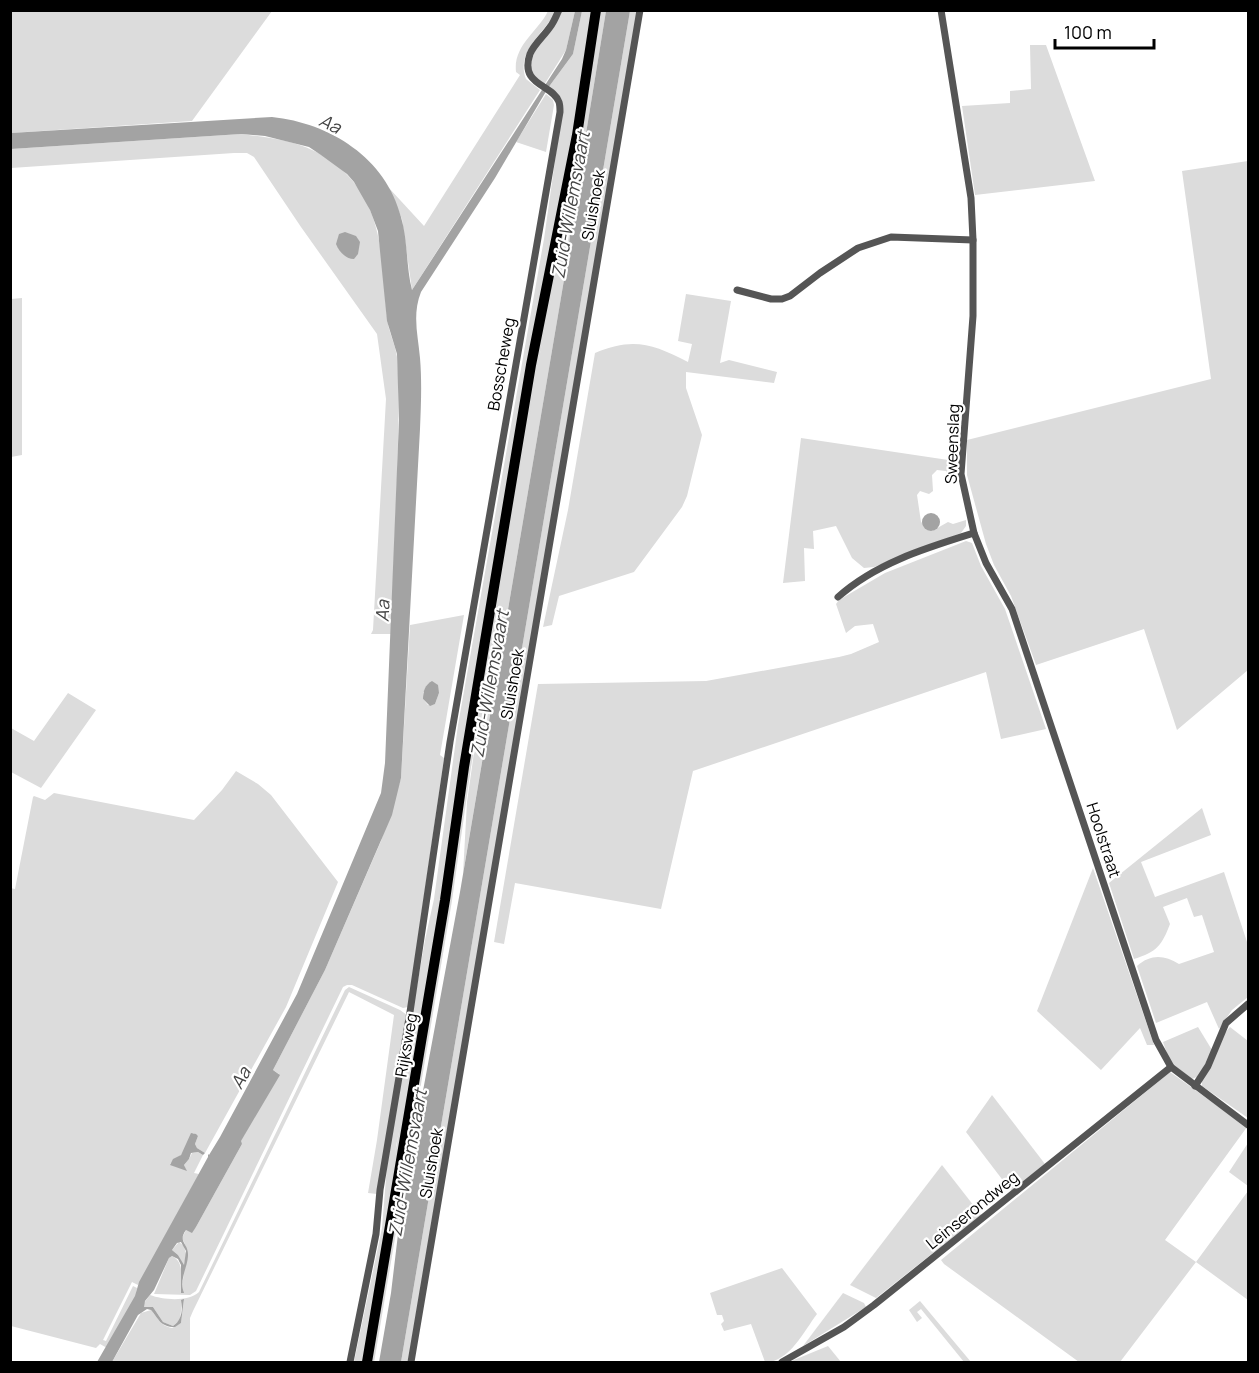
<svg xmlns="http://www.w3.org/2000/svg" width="1259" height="1373" font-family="Manrope,sans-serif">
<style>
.green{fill:#dcdcdc;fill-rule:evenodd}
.water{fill:#a3a3a3;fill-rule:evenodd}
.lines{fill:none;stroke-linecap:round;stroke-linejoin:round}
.primary-casing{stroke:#dbdbdb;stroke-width:14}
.street{stroke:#555;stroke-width:7}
.primary{stroke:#000;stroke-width:10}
.labels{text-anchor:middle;stroke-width:4.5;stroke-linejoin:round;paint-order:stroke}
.street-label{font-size:16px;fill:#000;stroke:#fff}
.water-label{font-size:18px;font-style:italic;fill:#444;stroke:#fff}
</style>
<rect width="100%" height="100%" fill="#fff"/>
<g class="green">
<polygon points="11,11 272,11 192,121 11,133"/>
<path d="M 548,11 L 556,11 C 545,33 515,51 526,79 L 540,90 L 412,290 L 402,219 L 389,188 L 424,226 L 520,75 L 516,72 C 513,45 538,32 548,11 Z"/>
<path d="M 562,11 L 575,11 L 566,50 L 544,85 C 540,82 535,79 533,75 C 524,56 552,26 562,11 Z"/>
<polygon points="582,11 590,11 569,146 407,1095 396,1146 395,1166 365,1362 354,1362 382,1228 388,1153 425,940 434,899 458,725 544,239 563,104 560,96 548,88 573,54"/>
<polygon points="600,11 606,11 573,213 565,274 463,874 467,802 480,710 536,374 558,263"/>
<polygon points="630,11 638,11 408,1362 401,1362"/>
<polygon points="1030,45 1046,45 1095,181 975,195 962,106 1010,103 1010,91 1031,89"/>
<polygon points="546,94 553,100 554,105 546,152 516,142"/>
<path d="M 241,134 C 283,139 322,145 351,179 C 385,218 382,270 387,317 C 388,331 395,343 397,357 C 400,397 398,439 397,479 C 395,531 393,582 391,634 L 371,634 L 373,630 L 386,399 L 377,334 L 301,227 L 254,157 L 247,153 L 234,153 L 11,168 L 11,149 Z"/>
<polygon points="1248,161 1248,670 1177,730 1144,629 1036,665 1011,596 994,565 986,544 967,475 967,440 1211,379 1182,171"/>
<path d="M 686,294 L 731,301 L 720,363 L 729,360 L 777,372 L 774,383 L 686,372 L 686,388 L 702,435 L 687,496 L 682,507 L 634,572 L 559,596 L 552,625 L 543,627 L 568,510 L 595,353 C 633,337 653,344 688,362 L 692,344 L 678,341 Z"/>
<polygon points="22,298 22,455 11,457 11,299"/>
<polygon points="801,438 955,461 957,481 950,480 946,471 937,470 932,475 933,491 929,494 920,491 917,495 921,522 932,531 948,522 953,524 966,520 966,526 961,533 874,567 864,568 852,558 836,526 813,531 814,549 804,548 805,581 783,583"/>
<polygon points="966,541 972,543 981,566 1005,609 1046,729 1001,739 986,672 693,771 661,909 515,883 504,944 494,942 538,684 706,681 839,657 851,654 879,642 873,624 855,626 846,633 836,604 839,600 885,573"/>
<path d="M 464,615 L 440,755 L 444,758 L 408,1007 L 403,1008 L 352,985 L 347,985 L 343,987 L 196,1291 L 190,1295 L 154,1294 L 169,1258 L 172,1256 C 186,1263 180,1280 181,1293 L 183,1293 C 180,1274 193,1256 182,1238 L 186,1230 L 192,1232 L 196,1227 L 242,1144 L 240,1142 L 279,1074 L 273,1070 L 325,970 L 381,841 L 401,778 L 410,625 ZM 423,692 L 439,693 L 435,704 L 428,705 L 423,699 Z"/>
<polygon points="68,693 96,710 41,788 11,772 11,728 34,741"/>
<polygon points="236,771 258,784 271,795 338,882 286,1007 205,1153 197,1148 195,1144 198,1136 193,1133 181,1155 170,1164 186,1170 184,1165 189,1159 192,1153 198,1152 203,1155 194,1173 199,1174 140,1282 138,1285 132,1282 103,1340 106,1341 133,1286 137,1288 136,1296 107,1348 100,1344 96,1348 11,1326 10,888 15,889 33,797 34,796 45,800 54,793 194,820 222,790"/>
<path d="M 1202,808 L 1211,835 L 1141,862 L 1155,897 L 1224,872 L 1248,945 L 1248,997 L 1232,1010 L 1219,1029 L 1207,1002 L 1156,1023 L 1137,966 C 1151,954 1164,955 1179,964 L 1214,952 L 1202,915 L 1194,917 L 1187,898 L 1163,907 L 1170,924 C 1162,945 1157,952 1134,959 L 1109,883 Z"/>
<polygon points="1093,868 1154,1045 1147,1045 1140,1028 1101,1070 1037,1011"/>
<path d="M 349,987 L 400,1010 L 407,1015 L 377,1194 L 368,1193 L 377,1140 L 394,1015 L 349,992 L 193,1311 L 190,1318 L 190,1362 L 112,1362 L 141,1313 L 151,1310 C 159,1319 159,1325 172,1328 L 181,1323 L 184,1300 L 182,1302 L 180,1320 L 173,1326 L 163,1322 L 153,1307 L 144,1307 L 144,1303 L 150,1295 C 163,1300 189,1302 199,1292 L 345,990 Z"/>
<polygon points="1198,1027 1212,1050 1199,1076 1192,1079 1170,1062 1163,1042"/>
<polygon points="1230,1027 1248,1041 1248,1118 1202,1086 1202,1080 1224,1034"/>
<polygon points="1170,1072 1247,1127 1165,1240 1196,1262 1248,1191 1248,1300 1196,1262 1120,1362 1079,1362 944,1264 941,1260"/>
<polygon points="992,1095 1045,1164 1011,1191 966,1132"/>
<polygon points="1248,1143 1248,1186 1229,1172"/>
<polygon points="942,1165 981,1215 876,1298 850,1285"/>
<polygon points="179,1242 184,1246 186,1254 184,1266 178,1255 172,1250"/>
<path d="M 782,1268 L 817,1314 C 804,1331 789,1363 765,1362 L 751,1324 L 724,1331 L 721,1324 L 724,1321 L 722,1315 L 717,1315 L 710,1293 Z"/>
<polygon points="843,1293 864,1303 866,1307 803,1346"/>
<polygon points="920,1301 971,1362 964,1362 921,1309 917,1312 922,1318 917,1322 909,1310"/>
<polygon points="828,1346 841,1362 789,1362"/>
</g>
<g class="water">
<path d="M 575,11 L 582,11 L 573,54 L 548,88 L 495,178 L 421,292 C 412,315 418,335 420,358 C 422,382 421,405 420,429 L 401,778 L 392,815 L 325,970 L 273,1070 L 280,1075 L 241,1141 L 242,1144 L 196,1227 L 192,1233 L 186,1230 C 177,1242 189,1243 188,1256 C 187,1269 179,1280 184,1293 L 181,1293 L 181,1265 L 178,1259 L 172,1256 L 169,1258 L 154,1290 L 145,1301 L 144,1307 L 153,1307 L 163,1322 L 173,1326 C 182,1320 183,1309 181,1300 L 184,1299 L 181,1323 L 175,1327 C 160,1327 159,1319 151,1310 L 147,1309 L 138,1315 L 112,1362 L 97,1362 L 135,1296 L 139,1282 L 208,1157 L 208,1154 L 209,1155 L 220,1137 L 297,994 L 381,793 L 385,763 L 399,420 L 397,354 L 387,321 L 378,231 L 370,210 L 354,182 L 347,174 L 321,155 L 309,147 L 265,136 L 241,134 L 11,149 L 11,133 L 272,117 C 330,123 386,158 401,217 C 408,241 406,267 412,290 L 562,59 L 566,50 ZM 181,1242 L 186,1251 L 184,1265 L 178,1255 L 172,1250 L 177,1243 Z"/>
<polygon points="606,11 630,11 401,1362 379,1362 391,1293 401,1209 460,892 565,274 573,213"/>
<path d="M 345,232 L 356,236 L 360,242 L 358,254 L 354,259 C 346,259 339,252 336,244 L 339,234 Z"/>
<circle cx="931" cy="522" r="9"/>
<path d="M 432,681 L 438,685 L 439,693 L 435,704 L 430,706 L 423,699 C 423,691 425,685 432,681 Z"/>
<polygon points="191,1133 196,1134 198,1136 195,1144 197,1148 205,1153 203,1155 198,1152 191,1153 189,1159 184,1165 187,1171 170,1165 173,1159 181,1155"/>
</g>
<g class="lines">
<g class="primary-casing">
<polyline id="primary" points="367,1362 445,900 464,767 531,365 577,135 596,10"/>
</g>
<g class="street">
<polyline points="941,10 971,198 973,240 973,316 961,474 974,533 986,563 1012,609 1156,1040 1171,1067 1248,1125"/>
<polyline points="737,290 771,299 782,299 790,296 820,273 858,248 891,237 973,240"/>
<path d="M 838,597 C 876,563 926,548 974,533"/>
<polyline points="1195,1086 1208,1066 1226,1023 1248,1004"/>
<path d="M 350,1362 L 376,1234 L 380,1190 L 410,1012 L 450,742 L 560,112 C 560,108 560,105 559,102 C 553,84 519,86 530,54 C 534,44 544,36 550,27 C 554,22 556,16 559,10"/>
<polyline points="411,1362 640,10"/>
<polyline points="782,1362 844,1327 874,1305 1171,1067"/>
</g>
<use href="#primary" class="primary"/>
</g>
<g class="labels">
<g class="street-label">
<text transform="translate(593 205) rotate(-80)" y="6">Sluishoek</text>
<text transform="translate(501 364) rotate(-80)" y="6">Bosscheweg</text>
<text transform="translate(952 444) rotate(-88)" y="6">Sweenslag</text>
<text transform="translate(512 684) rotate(-80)" y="6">Sluishoek</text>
<text transform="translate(1104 840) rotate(72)" y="6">Hoolstraat</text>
<text transform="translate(406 1045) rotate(-80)" y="6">Rijksweg</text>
<text transform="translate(431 1163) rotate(-80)" y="6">Sluishoek</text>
<text transform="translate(972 1210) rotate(-39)" y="6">Leinserondweg</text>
</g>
<g class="water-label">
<text transform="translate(330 124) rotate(26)" y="6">Aa</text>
<text transform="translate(571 205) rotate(-80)" y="6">Zuid-Willemsvaart</text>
<text transform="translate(383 611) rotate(-87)" y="6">Aa</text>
<text transform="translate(490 684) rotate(-80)" y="6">Zuid-Willemsvaart</text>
<text transform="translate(241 1078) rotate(-61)" y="6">Aa</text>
<text transform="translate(408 1163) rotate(-80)" y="6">Zuid-Willemsvaart</text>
</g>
</g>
<rect width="1259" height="1373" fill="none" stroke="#000000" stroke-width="24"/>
<path d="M1055 39v9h99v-9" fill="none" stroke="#000000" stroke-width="3"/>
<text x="1064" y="39" font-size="18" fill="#000000" stroke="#ffffff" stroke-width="4.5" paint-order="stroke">100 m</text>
</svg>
